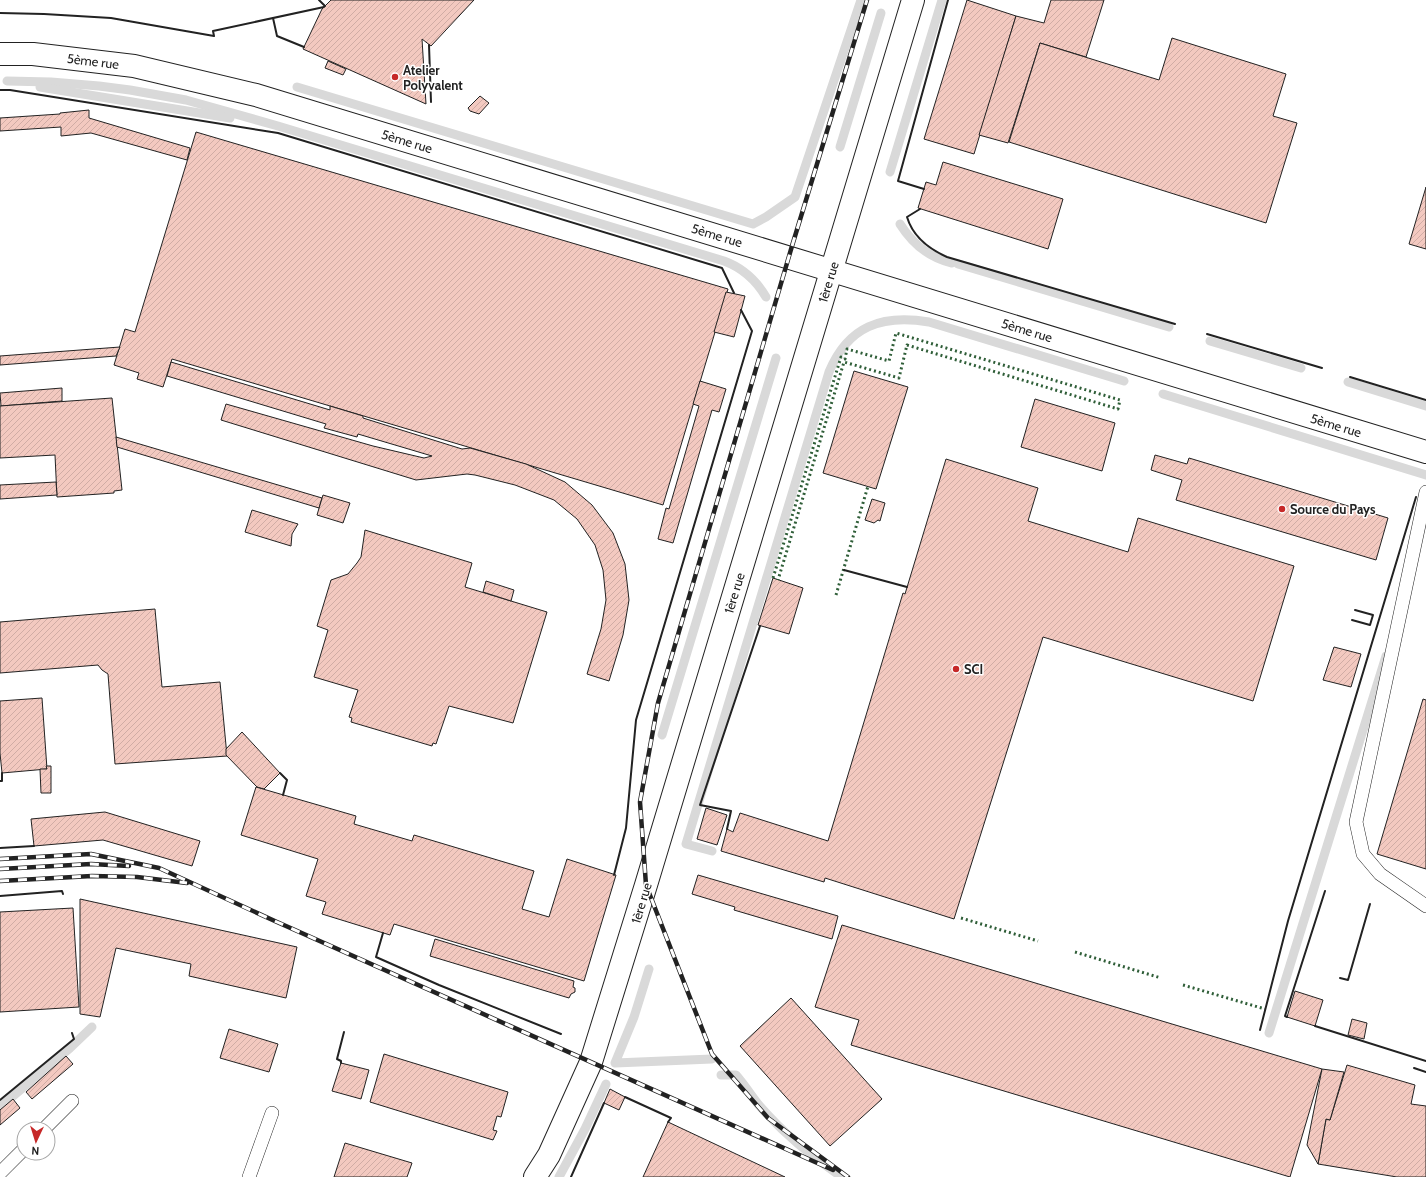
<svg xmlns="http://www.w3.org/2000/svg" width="1426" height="1177" font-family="Cabin,sans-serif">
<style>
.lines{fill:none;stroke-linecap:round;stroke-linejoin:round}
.stream{stroke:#d9d9d9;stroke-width:9}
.building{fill:url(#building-hatch);stroke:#222}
.service-casing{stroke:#222;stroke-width:14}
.minor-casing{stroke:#222;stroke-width:24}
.service{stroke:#fff;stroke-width:13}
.minor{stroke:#fff;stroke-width:22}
.rail-casing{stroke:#222;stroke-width:4.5}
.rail{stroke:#fff;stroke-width:3;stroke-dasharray:9;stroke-linecap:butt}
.hedge{stroke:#2f5e38;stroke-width:3;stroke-dasharray:2 3;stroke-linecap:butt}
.wall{stroke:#222;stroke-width:2}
.poi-dot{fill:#c62828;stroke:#fff;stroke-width:1.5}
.labels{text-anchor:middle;stroke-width:3;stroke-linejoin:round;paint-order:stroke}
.street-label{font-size:13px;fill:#222;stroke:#fff}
.poi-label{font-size:13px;font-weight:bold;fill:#222;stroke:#fff;text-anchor:start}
</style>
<defs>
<pattern id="building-hatch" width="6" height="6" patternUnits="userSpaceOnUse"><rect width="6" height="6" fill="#f3c9c0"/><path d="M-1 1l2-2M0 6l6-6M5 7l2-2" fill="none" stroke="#d0aca5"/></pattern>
</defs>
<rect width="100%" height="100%" fill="#fff"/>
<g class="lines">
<g class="stream">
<path d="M 7,81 L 51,82 L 99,86 L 130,90 L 186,100 L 278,126 L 724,261 C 743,268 756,280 766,297"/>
<polyline points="40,87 230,118"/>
<polyline points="297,87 753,224 766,217 795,197 861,0"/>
<polyline points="840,147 881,13"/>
<polyline points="890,172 942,0"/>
<path d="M 900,224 C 912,243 930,258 952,263"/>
<polyline points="958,264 1169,327"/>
<polyline points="1210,341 1301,368"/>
<polyline points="1348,382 1426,406"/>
<polyline points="1163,394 1426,475"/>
<polyline points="662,735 776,358"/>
<path d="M 712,851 L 686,844 L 829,372 C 848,326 882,314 929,322 L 1124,381"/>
<polyline points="649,969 634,1017 615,1063 712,1059"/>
<polyline points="1269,1033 1386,656"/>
<path d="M 721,1075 L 736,1075 C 744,1084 751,1095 758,1104 C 782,1132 812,1157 842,1177"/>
<polyline points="0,1107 70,1048 92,1027"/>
<polyline points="559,1177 585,1129 606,1084"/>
</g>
</g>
<g class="building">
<polygon points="331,0 474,0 431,46 422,39 426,104 303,49 322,9"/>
<polygon points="967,0 1016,16 974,154 924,139"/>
<polygon points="1051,0 1104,0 1086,57 1040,43 1008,143 979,135 1016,16 1044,23"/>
<polygon points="1172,38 1286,74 1273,116 1297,123 1266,223 1009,142 1040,43 1159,80"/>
<polygon points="328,61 346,69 343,75 325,68"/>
<polygon points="480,96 489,103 479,114 470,111 468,108"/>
<polygon points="89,110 89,118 190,148 187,160 91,133 61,136 61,127 0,131 0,118 60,114 60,113"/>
<polygon points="196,132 728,289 663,505 172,359 163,387 137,379 139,373 114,365 125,329 135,332"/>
<polygon points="943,162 1063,199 1048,249 918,208 926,182 936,185"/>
<polygon points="1426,187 1426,249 1409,244"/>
<polygon points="726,292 745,296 734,337 714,332"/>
<polygon points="120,347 116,356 0,365 0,356"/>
<polygon points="171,362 330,410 330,406 363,416 363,418 462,449 470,448 526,464 565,482 592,505 613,533 625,564 629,600 623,635 609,681 587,674 601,629 606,600 603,570 595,545 577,519 554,500 515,485 475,475 467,474 416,480 221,420 226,404 373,446 424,458 432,456 358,434 357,437 324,428 326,424 167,376"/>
<polygon points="854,371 908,387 876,489 823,473"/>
<polygon points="700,381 726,389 719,412 712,410 673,543 658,539 666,508 669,509 699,406 693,404"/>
<polygon points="62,388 62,401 1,406 0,393"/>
<polygon points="112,398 122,490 114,491 114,493 57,497 55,455 0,458 0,406"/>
<polygon points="1035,399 1115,423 1102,471 1021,447"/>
<polygon points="116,437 322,498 319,508 117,447"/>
<polygon points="1155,455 1187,464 1189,458 1388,518 1376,560 1176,500 1182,480 1151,470"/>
<polygon points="946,459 1038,488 1028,521 1128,552 1138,518 1294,566 1253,701 1043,637 954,919 825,878 824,882 721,851 727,829 733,832 740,813 828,841 903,593 905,594"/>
<polygon points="56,482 57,495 0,499 0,485"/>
<polygon points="323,495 350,503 343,523 317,515"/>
<polygon points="872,499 885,503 880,521 878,520 874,523 865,520"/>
<polygon points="252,510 298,524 292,534 291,546 245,532"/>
<polygon points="365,530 472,563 465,587 547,612 513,723 449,706 436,744 433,743 432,746 351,722 352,718 349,717 358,690 314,677 328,630 317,626 331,580 348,574 357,563 361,557"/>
<polygon points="773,578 803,588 789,634 758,625"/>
<polygon points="486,581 514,590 511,601 483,592"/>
<polygon points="155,609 162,687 220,682 227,756 115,764 108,674 102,670 98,665 0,673 0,622"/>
<polygon points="1334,647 1361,654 1351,687 1323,680"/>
<polygon points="42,698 47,769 2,773 0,753 0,701"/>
<polygon points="1423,699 1426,700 1426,869 1377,854"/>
<polygon points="242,732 280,773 264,789 257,787 226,755 226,749"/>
<polygon points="46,766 51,766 51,793 41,793 40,769 47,769"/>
<polygon points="256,787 356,816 354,824 412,841 414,835 534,871 522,909 549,917 567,859 616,875 584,981 394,924 390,935 322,914 326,902 306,896 318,859 241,835"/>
<polygon points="706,808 727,815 717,845 697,839"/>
<polygon points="105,812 200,841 192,866 103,840 34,846 31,819"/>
<polygon points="698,875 838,916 832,939 734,910 735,907 692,894"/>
<polygon points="80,899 297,947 286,998 189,976 191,964 116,948 100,1017 80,1014"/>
<polygon points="73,908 79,1007 0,1012 0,912"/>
<polygon points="842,925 1322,1069 1290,1177 851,1045 859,1020 815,1007"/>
<polygon points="435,939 574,981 573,987 575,988 575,992 571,994 569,998 430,956"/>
<polygon points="1295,991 1323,1000 1315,1026 1287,1017"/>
<polygon points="791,998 882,1099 830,1146 740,1046"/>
<polygon points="1352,1019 1367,1023 1364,1039 1348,1035"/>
<polygon points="229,1029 278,1044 269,1072 220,1058"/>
<polygon points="384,1054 508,1092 501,1117 497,1116 493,1130 497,1131 493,1140 370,1102"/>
<polygon points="66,1056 73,1064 32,1099 26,1092"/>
<polygon points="341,1063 369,1070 361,1099 332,1091"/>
<polygon points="1347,1065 1415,1085 1411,1104 1426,1106 1426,1177 1397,1177 1318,1164 1326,1119 1330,1120"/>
<polygon points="1322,1069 1344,1072 1330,1120 1326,1119 1318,1164 1307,1145"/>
<polygon points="610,1089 625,1097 619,1110 604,1103"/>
<polygon points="13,1099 20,1108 0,1125 0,1110"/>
<polygon points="668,1122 785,1177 643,1177"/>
<polygon points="345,1143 412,1163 407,1177 334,1177"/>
</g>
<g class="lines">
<g class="service-casing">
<g id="service">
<polyline points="1426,492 1356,822 1363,854 1380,874 1426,906"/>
<polyline points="44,1129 72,1101"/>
<polyline points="0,1173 24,1149"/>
<polyline points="249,1177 272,1113"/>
</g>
</g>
<g class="minor-casing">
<g id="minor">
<polyline points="0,54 33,54 134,66 256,95 1426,452"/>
<polyline points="535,1177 549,1155 591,1062 646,885 913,0"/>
</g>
</g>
<use href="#service" class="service"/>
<use href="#minor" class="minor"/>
<g class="rail-casing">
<g id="rail">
<polyline points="0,859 91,854 159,868 277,922 833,1170"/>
<polyline points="0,869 91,864 129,866"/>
<polyline points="0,881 92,876 137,877 187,883"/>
<polyline points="848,1177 768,1118 712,1054 646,885 640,802 658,703 792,246 867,0"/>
</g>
</g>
<use href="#rail" class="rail"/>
<g class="hedge">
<polyline points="773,578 841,357 845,359 847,349 889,361 896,333 1120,400 1118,409 907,345 899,378 844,362 778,580"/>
<polyline points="836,595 868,486"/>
<polyline points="961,918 1038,941"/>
<polyline points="1075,952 1161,978"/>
<polyline points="1183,985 1265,1009"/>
</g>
<g class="wall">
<polyline points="319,0 325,6"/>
<polyline points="0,13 44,14 111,18 214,36 213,31 324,7"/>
<polyline points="273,18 277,36 304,47"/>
<polyline points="429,45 431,102"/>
<polyline points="0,90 10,90 278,133 722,268 734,293"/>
<polyline points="924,189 898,181 948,0"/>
<path d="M 920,209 L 907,217 C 913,237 929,249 947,257 L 1175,324"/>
<polyline points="1207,334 1322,368"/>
<polyline points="1350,377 1426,400"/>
<polyline points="844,570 907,587"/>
<polyline points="1352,620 1370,625 1373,615 1355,610"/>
<polyline points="280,773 287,780 283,795"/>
<polyline points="0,781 2,781 2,773"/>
<polyline points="727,829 731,811 700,805 760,626"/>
<polyline points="0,848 34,846"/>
<polyline points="614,875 626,828 636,720 752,331 741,310"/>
<polyline points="0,896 62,891 63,894"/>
<polyline points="383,933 376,957 439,985 561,1034"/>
<polyline points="1340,978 1348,980 1370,904"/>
<polyline points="1287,1017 1285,1016 1325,891"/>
<polyline points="1315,1026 1426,1061"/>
<polyline points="1260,1030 1288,921 1416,497"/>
<polyline points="341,1063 341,1061 337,1059 344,1032"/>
<polyline points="1414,1068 1426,1072"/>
<polyline points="625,1097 671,1118 668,1122"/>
<polyline points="0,1100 74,1039 72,1033"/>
<polyline points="571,1177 604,1103"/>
</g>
</g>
<g class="poi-dot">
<circle cx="395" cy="77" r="4"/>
<circle cx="1282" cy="509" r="4"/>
<circle cx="956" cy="669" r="4"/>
</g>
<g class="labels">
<g class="street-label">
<text transform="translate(93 61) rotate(7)" y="5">5ème rue</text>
<text transform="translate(407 141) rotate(17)" y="5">5ème rue</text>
<text transform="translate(717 235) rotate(17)" y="5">5ème rue</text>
<text transform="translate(828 282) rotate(-73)" y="5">1ère rue</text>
<text transform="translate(1027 330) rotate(17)" y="5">5ème rue</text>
<text transform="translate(1336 425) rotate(17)" y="5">5ème rue</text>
<text transform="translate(734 593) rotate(-73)" y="5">1ère rue</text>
<text transform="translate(641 903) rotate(-73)" y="5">1ère rue</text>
</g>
<g class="poi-label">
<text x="403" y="75">Atelier<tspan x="403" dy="15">Polyvalent</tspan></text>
<text x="1290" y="514">Source du Pays</text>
<text x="964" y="674">SCI</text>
</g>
</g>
<g transform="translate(36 1141) rotate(184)"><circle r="19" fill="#ffffff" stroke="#a7a7a7"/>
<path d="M0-3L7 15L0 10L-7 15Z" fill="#c62828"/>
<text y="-6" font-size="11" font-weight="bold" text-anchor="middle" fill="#222222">N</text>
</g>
</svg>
